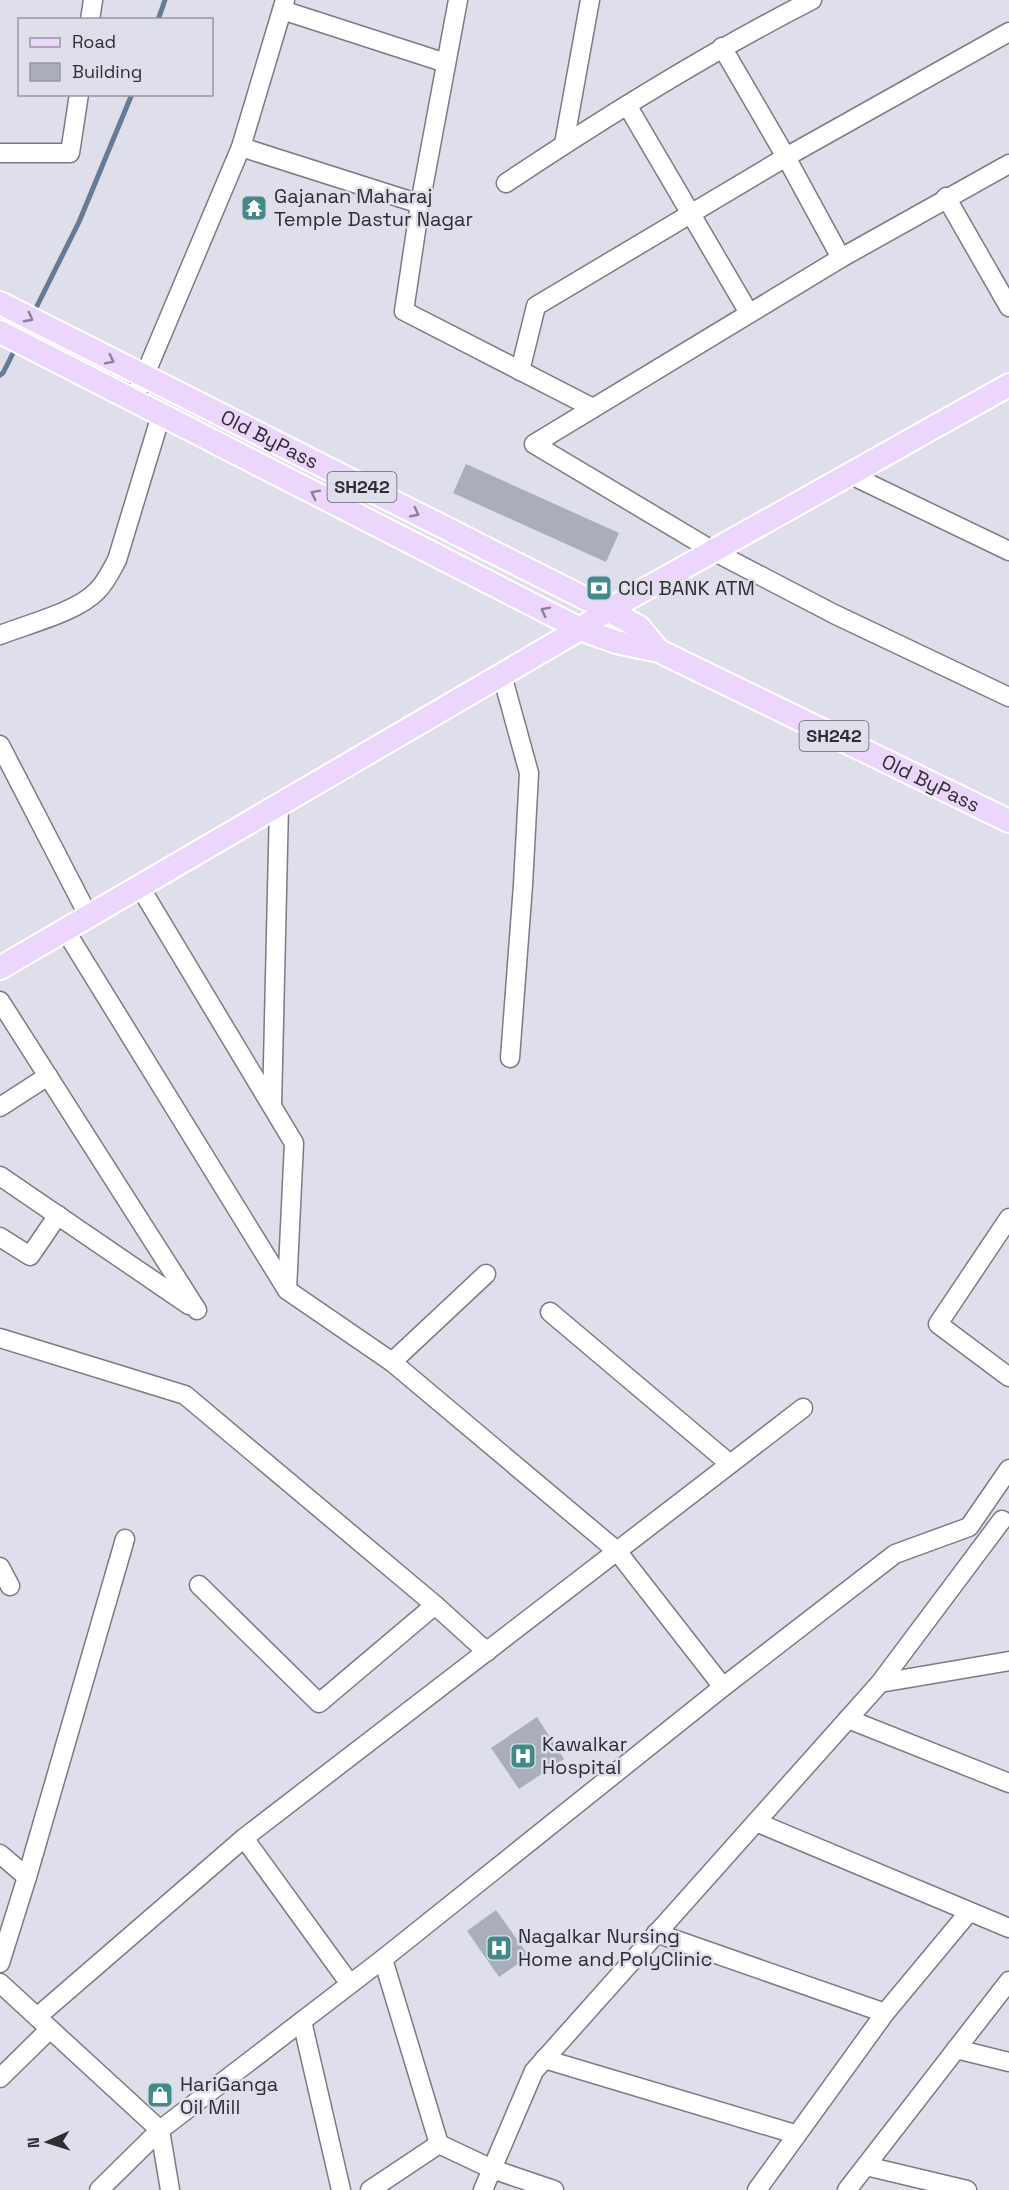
<svg xmlns="http://www.w3.org/2000/svg" width="1009" height="2190" font-family="'Space Grotesk',sans-serif">
<style>
.lines{fill:none;stroke-linecap:round;stroke-linejoin:round}
.stream{stroke:#667b95;stroke-width:5}
.building{fill:#aaaeba}
.minor-casing{stroke:#7b7a86;stroke-width:21}
.major-casing{stroke:#fff;stroke-width:26}
.minor{stroke:#fff;stroke-width:18}
.major{stroke:#ecd6fc;stroke-width:22}
.oneway{stroke:#8c8297}
.labels{text-anchor:middle;stroke-width:5;stroke-linejoin:round;paint-order:stroke}
.shield{fill:#dfdeeb;stroke:#62626a;stroke-width:1.5}
.shield-label{font-size:18px;font-weight:bold;fill:#2d2d32}
.poi-label{font-size:20px;fill:#2d2d32;stroke:#dfdeeb;text-anchor:start}
.street-label{font-size:20px;fill:#2d2d32;stroke:#dfdeeb}
</style>
<rect width="100%" height="100%" fill="#dfdeeb"/>
<g class="lines">
<g class="stream">
<polyline points="158,20 165,0"/>
<polyline points="33,314 79,222 132,94"/>
<polyline points="0,375 3,373 16,347"/>
</g>
</g>
<g class="building">
<polygon points="466,464 619,533 606,562 453,493"/>
<polygon points="537,1717 564,1759 519,1789 491,1748"/>
<polygon points="496,1910 529,1956 499,1977 467,1931"/>
</g>
<g class="lines">
<g class="minor-casing">
<g id="minor">
<polyline points="458,0 420,204 404,311 593,408"/>
<polyline points="282,10 446,63"/>
<polyline points="90,20 93,0"/>
<polyline points="722,47 786,157 841,258"/>
<polyline points="627,105 749,313"/>
<polyline points="564,144 590,0"/>
<polyline points="241,147 420,204"/>
<polyline points="0,153 70,153 79,94"/>
<polyline points="1009,164 841,258 534,444 715,552 834,614 1009,697"/>
<path d="M 506,183 C 605,117 706,54 812,0"/>
<polyline points="946,197 1009,307"/>
<polyline points="520,371 536,306 786,157 1009,32"/>
<polyline points="132,401 144,377 241,147 285,0"/>
<polyline points="851,475 1009,551"/>
<path d="M 0,635 C 28,624 77,612 97,591 C 106,582 111,571 117,560 L 161,415"/>
<polyline points="502,675 529,773 523,885 510,1058"/>
<polyline points="0,745 89,917"/>
<polyline points="140,887 294,1143 287,1290"/>
<polyline points="65,930 287,1290 392,1362 617,1551 723,1687"/>
<polyline points="0,1001 197,1310"/>
<polyline points="272,1106 279,805"/>
<polyline points="0,1107 48,1076"/>
<polyline points="0,1176 189,1305"/>
<polyline points="1009,1218 938,1324 1009,1377"/>
<polyline points="0,1237 30,1256 58,1215"/>
<polyline points="550,1312 730,1464"/>
<polyline points="0,1338 185,1395 435,1605 487,1652"/>
<polyline points="392,1362 486,1274"/>
<polyline points="0,1567 10,1586"/>
<polyline points="199,1585 319,1703 435,1605"/>
<polyline points="880,1683 1009,1661"/>
<polyline points="848,1719 1009,1783"/>
<polyline points="756,1822 1009,1928"/>
<polyline points="244,1838 350,1984"/>
<polyline points="0,1854 27,1877"/>
<polyline points="656,1933 885,2013"/>
<polyline points="383,1959 439,2144 492,2169 554,2190"/>
<polyline points="0,1963 27,1877 125,1539"/>
<polyline points="0,1983 160,2130 170,2190"/>
<polyline points="37,2017 244,1838 803,1408"/>
<polyline points="302,2021 341,2190"/>
<polyline points="956,2049 1009,2062"/>
<polyline points="544,2059 795,2134"/>
<polyline points="0,2078 50,2029"/>
<polyline points="866,2166 967,2190"/>
<polyline points="99,2190 160,2130 383,1959 723,1687 895,1554 969,1527 1009,1469"/>
<polyline points="370,2190 439,2144"/>
<polyline points="483,2190 534,2071 880,1683 1002,1520"/>
<polyline points="757,2190 885,2013 969,1912"/>
<polyline points="847,2190 1009,1981"/>
</g>
</g>
<g class="major-casing">
<g id="major">
<path id="s1" d="M 0,303 L 608,610 L 639,627 L 659,651"/>
<path id="s2" d="M 0,332 L 580,629 L 616,642 L 659,651 L 1009,821"/>
<polyline points="0,968 580,629 608,610 1009,385"/>
</g>
</g>
<use href="#minor" class="minor"/>
<use href="#major" class="major"/>
</g>
<defs><path id="oneway-chevron" d="M-2-3.5L2.5 0L-2 3.5" fill="none" stroke-width="1.6" stroke-linecap="round" stroke-linejoin="round" transform="scale(1.5)"/></defs>
<g class="oneway">
<use href="#oneway-chevron" transform="translate(29 318) rotate(28)"/>
<use href="#oneway-chevron" transform="translate(110 360) rotate(27)"/>
<use href="#oneway-chevron" transform="translate(315 494) rotate(-153)"/>
<use href="#oneway-chevron" transform="translate(415 513) rotate(27)"/>
<use href="#oneway-chevron" transform="translate(545 611) rotate(-153)"/>
</g>
<defs>
<g id="temple-square" transform="scale(1.35)"><rect x="-9" y="-9" width="18" height="18" rx="4" fill="#428a89" stroke="#dfdeeb"/><path d="M0-6L5-2H3V0L6.5 2.5H4V6H1.5V3h-3V6H-4V2.5H-6.5L-3 0V-2H-5Z" fill="#fff"/></g>
<g id="bank-square" transform="scale(1.35)"><rect x="-9" y="-9" width="18" height="18" rx="4" fill="#428a89" stroke="#dfdeeb"/><path d="M-6-4H6V4H-6ZM0-2.3a2.3 2.3 0 1 0 0 4.6a2.3 2.3 0 1 0 0-4.6Z" fill="#fff"/></g>
<g id="hospital-square" transform="scale(1.35)"><rect x="-9" y="-9" width="18" height="18" rx="4" fill="#428a89" stroke="#dfdeeb"/><path d="M-5-5h3v3.5h4V-5h3V5h-3V1.5h-4V5h-3Z" fill="#fff"/></g>
<g id="shop-square" transform="scale(1.35)"><rect x="-9" y="-9" width="18" height="18" rx="4" fill="#428a89" stroke="#dfdeeb"/><path d="M-5-2.5h2.3a2.7 3.5 0 0 1 5.4 0H5L5.5 6h-11ZM-1.5-2.5h3a1.5 2.3 0 0 0-3 0Z" fill="#fff"/></g>
</defs>
<g fill-rule="evenodd">
<use href="#temple-square" x="254" y="208"/>
<use href="#bank-square" x="599" y="588"/>
<use href="#hospital-square" x="523" y="1756"/>
<use href="#hospital-square" x="499" y="1948"/>
<use href="#shop-square" x="160" y="2095"/>
</g>
<g class="labels">
<g class="shield">
<rect x="327.5" y="472" width="69" height="30" rx="4.5"/>
<rect x="799.5" y="721" width="69" height="30" rx="4.5"/>
</g>
<g class="shield-label">
<text x="362" y="493">SH242</text>
<text x="834" y="742">SH242</text>
</g>
<g class="poi-label">
<text x="274" y="203">Gajanan Maharaj<tspan x="274" dy="23">Temple Dastur Nagar</tspan></text>
<text x="618" y="595">CICI BANK ATM</text>
<text x="542" y="1751">Kawalkar<tspan x="542" dy="23">Hospital</tspan></text>
<text x="518" y="1943">Nagalkar Nursing<tspan x="518" dy="23">Home and PolyClinic</tspan></text>
<text x="180" y="2091">HariGanga<tspan x="180" dy="23">Oil Mill</tspan></text>
</g>
<g class="street-label">
<text dy="7" stroke="none"><textPath href="#s1" startOffset="302">Old ByPass</textPath></text>
<text dy="7" stroke="none"><textPath href="#s2" startOffset="1036">Old ByPass</textPath></text>
</g>
</g>
<rect x="18" y="18" width="195" height="78" fill="#dfdeeb" stroke="#9897a1" stroke-width="1.5"/>
<rect x="30" y="38" width="30" height="9" fill="#ecd6fc" stroke="#9897a1" stroke-width="1.5"/>
<text x="72" y="48" font-size="18" fill="#2d2d32">Road</text>
<rect x="30" y="63" width="30" height="18" fill="#aaaeba" stroke="#9897a1" stroke-width="1.5"/>
<text x="72" y="78" font-size="18" fill="#2d2d32">Building</text>
<g transform="translate(48 2142) rotate(267)" stroke="#dfdeeb" stroke-width="4.5" paint-order="stroke">
<path d="M0-4.5L10 22L0 15L-10 22Z" fill="#2d2d32"/>
<text y="-9" font-size="16" font-weight="bold" text-anchor="middle" fill="#2d2d32">N</text>
</g>
</svg>
